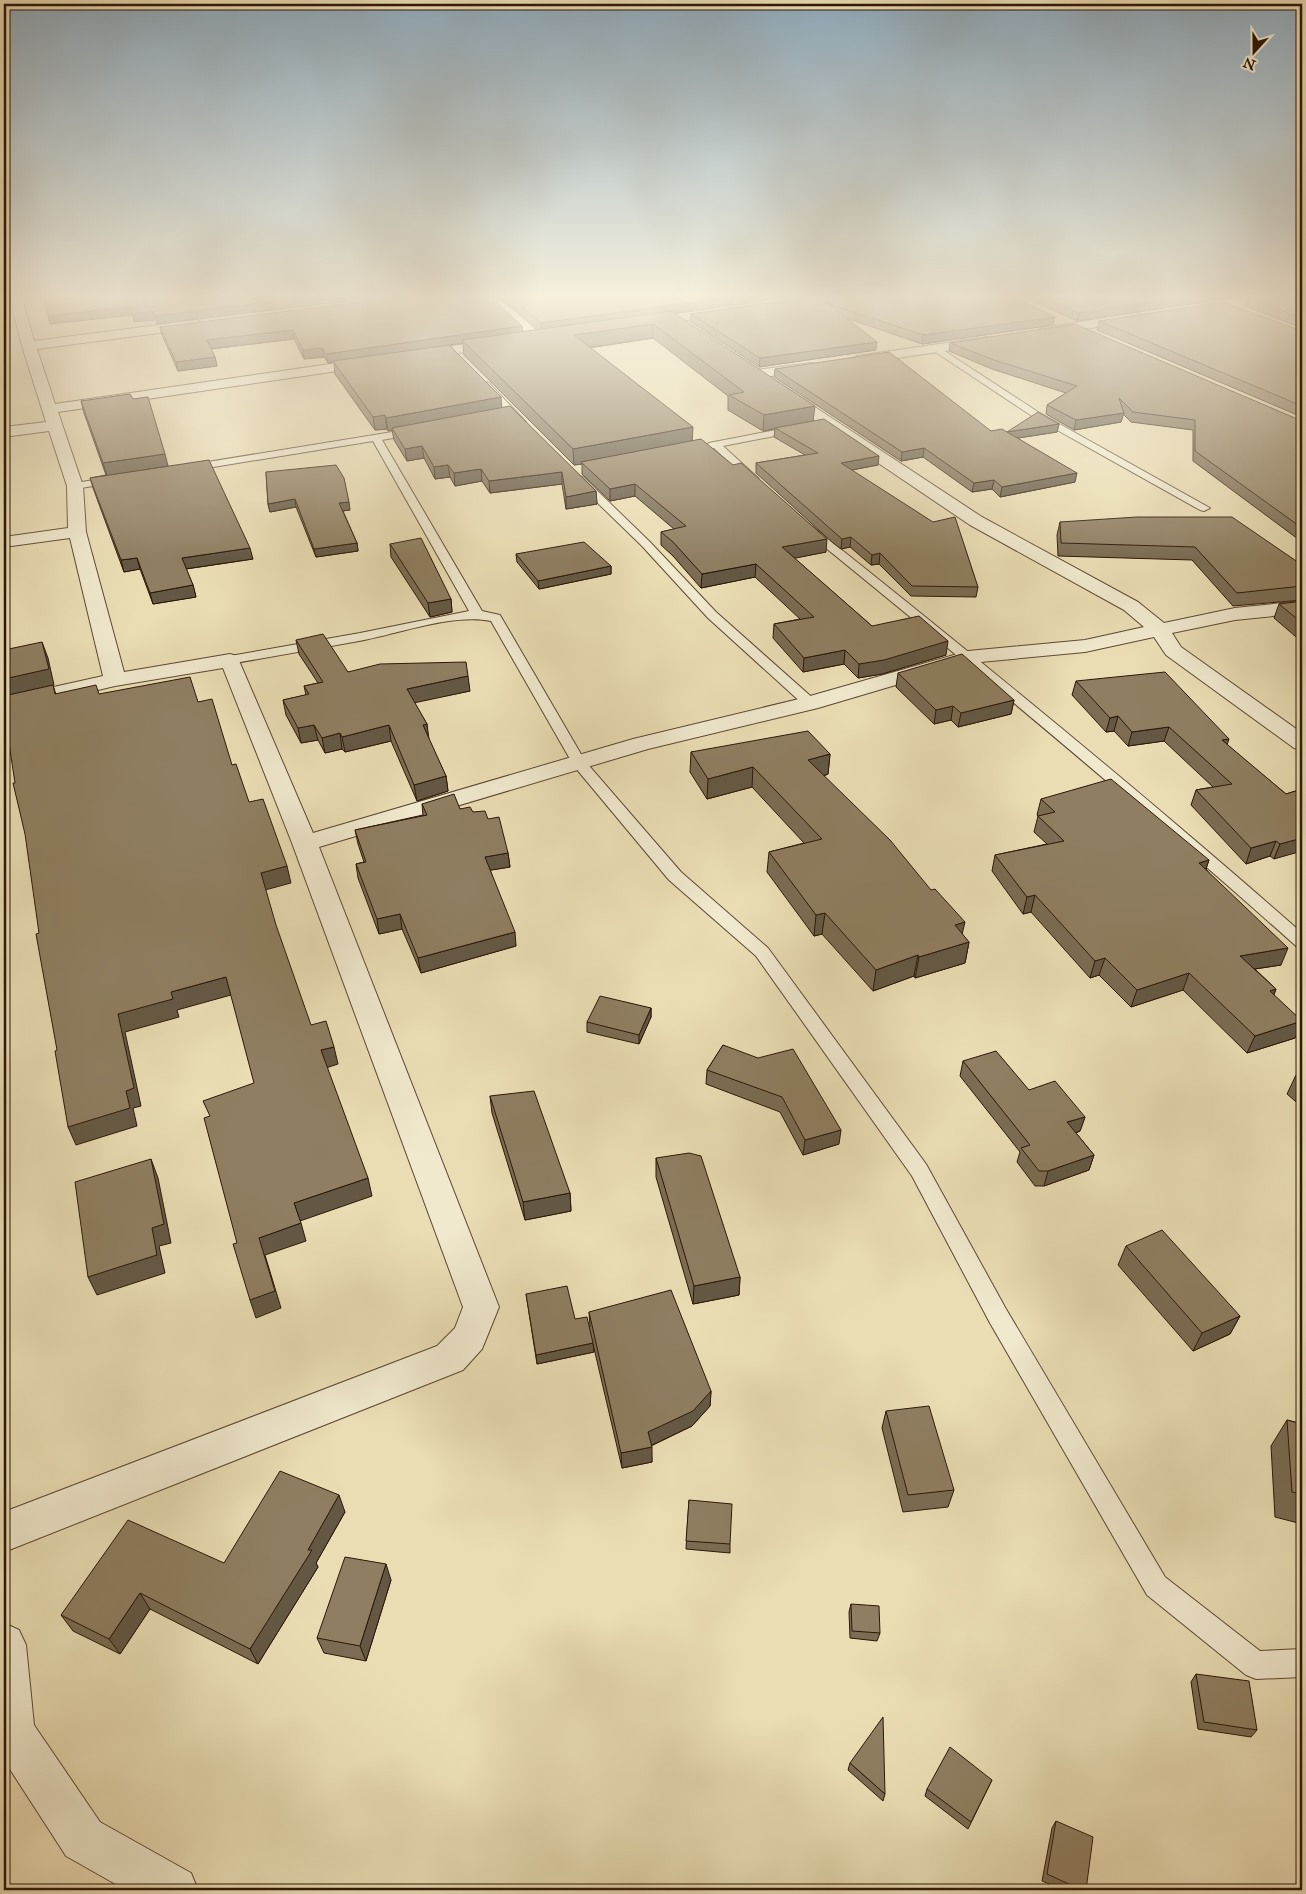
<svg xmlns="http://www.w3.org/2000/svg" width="1306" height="1894" font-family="'IM FELL Great Primer',serif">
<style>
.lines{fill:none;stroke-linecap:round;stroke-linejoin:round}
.service-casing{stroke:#5c4833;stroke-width:2}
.minor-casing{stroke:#5c4833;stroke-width:2}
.service{fill:#f1e9ce;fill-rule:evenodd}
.minor{fill:#f1e9ce;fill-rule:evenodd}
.wall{fill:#7b6c53;stroke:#2c1708}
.shaded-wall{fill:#645844;stroke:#2c1708}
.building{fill:#8f7e61;stroke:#2c1708}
</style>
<rect width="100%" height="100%" fill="#eaddb4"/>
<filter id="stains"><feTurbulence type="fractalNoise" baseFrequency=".004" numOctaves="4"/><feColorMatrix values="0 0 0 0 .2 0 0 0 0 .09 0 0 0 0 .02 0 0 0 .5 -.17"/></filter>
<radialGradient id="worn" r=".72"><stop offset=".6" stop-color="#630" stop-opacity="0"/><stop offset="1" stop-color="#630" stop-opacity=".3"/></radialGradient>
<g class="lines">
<g class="service-casing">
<g id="service">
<polygon points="937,346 1038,412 1210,508 1204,511 1200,510 1032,416 934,351 933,349"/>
<polygon points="486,382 489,383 526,422 526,426 520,426 483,387 483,383"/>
<polygon points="796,426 801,429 800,431 723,446 758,478 759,480 758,482 750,482 714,448 709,449 704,446 709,443"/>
<path d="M 417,428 L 421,429 L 421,433 L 382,440 L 482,611 L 500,615 L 585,761 L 681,872 L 768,948 L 926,1164 L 1006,1309 L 1165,1577 L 1260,1651 L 1302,1649 L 1302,1677 L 1256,1679 L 1246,1675 L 1147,1595 L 990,1323 L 912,1176 L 756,956 L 669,880 L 574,766 L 491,621 C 453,613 398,634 359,641 C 316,649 273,656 230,664 L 225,663 L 223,660 L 225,657 L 230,656 L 360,633 L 469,611 L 373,441 L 189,471 L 184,468 L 189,465 Z"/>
<polygon points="579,476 583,477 650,542 716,612 815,700 817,703 815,706 805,706 708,618 642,546 575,481 574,479 575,477"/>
<polygon points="113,477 117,478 118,480 117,482 75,489 70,486 75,483"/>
<path d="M 809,526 L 813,527 C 979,659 1143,793 1302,933 L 1302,948 L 1296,946 C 1136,803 971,666 805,531 L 803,529 L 805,527 Z"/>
</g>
</g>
<g class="minor-casing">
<g id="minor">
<polygon points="9,294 21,294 34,341 197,320 204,324 197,328 37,349 55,404 372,358 379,362 372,366 58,412 83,486 86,532 124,672 230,654 237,656 313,833 633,739 803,698 968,651 1085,640 1144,627 1124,610 970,525 779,396 777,393 779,390 789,390 982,517 1138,602 1164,623 1235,608 1302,601 1302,613 1235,620 1172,633 1181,647 1302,733 1302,750 1294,748 1166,655 1154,637 1085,652 970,663 818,708 648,749 319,847 499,1307 482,1349 463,1370 4,1552 4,1512 437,1346 455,1328 463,1307 292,843 223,668 115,686 4,712 4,698 103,676 70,538 4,547 4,537 68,528 67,486 49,431 4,437 4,427 46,422 22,346"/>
<polygon points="481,294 494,294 542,335 544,338 542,341 532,341"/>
<polygon points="1264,294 1291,294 1285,298 1190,313 1184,309 1190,305"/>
<polygon points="729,306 735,310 734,313 642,327 635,323 642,319"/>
<polygon points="1135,313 1140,314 1142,317 1140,320 1042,336 1035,332 1042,328"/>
<polygon points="987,337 992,338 994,341 992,344 857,364 850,360 857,356"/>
<polygon points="501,339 508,343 506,346 417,359 410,355 417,351"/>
<polygon points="812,363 817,364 819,367 817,370 756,378 751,377 749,374 751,371 756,370"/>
<polygon points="4,1623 19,1630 26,1645 34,1725 100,1822 191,1873 198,1890 126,1890 66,1856 4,1760"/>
</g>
</g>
<use href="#service" class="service"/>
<use href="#minor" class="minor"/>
</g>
<g class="wall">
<polygon points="496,294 813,294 674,313 813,421 878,465 852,470 978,587 976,597 911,596 879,564 871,565 850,547 841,549 833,543 756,473 756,463 805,455 774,437 775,429 763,431 728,410 728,396 653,338 589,348 692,441 826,552 794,558 872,626 946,655 882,674 858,678 844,664 803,672 773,638 774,624 800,619 755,577 701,588 673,556 661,545 661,532 674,529 635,496 610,501 582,474 582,464 574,465 464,355 463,343 450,345 502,408 596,491 597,504 566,509 562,484 490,493 482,481 455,486 450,477 435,479 424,458 407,461 394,440 392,430 388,431 387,429 375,430 335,374 334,362 328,363 324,357 304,359 294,339 211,349 215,357 217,366 178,371 162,335 160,327 522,326 523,332 539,330"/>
<polygon points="833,294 1053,325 922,344 846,318 876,350 759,367 691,322 691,314"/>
<polygon points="1017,294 1255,294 1077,321"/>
<polygon points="1302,294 1302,328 1244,306 1247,297"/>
<polygon points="1099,321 1302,331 1302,417 1097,330"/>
<polygon points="950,343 1302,421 1302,542 1193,461 1193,430 1131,422 1123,414 1121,422 1074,430 1046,414 1047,405 1066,393 992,369 949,351"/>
<polygon points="775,369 991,431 1007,432 1059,424 1057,432 1018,438 1075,482 1000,497 992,489 972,492 923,457 901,461 774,377"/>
<polygon points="133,399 168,466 253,559 186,569 193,585 196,597 153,604 140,569 124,572 93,488 90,478 106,475 84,413 81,401"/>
<polygon points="266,472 350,510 343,511 357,543 358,551 316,557 296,507 270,512 268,504"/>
<polygon points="1060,522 1302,565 1302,600 1233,606 1192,560 1058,556 1057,535"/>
<polygon points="390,544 451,599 452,612 430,617 391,557"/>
<polygon points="516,554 611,566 611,574 539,589 517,562"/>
<polygon points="1302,601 1302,642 1274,618 1279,604"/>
<polygon points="296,640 348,672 470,691 414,702 427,724 428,738 446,776 448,791 417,801 391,741 345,752 342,749 325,753 318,740 301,743 286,715 283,700 306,695 304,686 318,683 299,654"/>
<polygon points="898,673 1014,700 1011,714 958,727 951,720 934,724 896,687"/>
<polygon points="1076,681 1227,745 1286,794 1302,789 1274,859 1270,856 1246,864 1191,805 1196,790 1213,787 1164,741 1128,746 1114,731 1106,732 1072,695"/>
<polygon points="691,752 830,754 828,774 824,776 969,942 965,963 915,978 914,976 873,991 822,934 814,936 767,872 769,852 804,843 752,787 707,799 690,772"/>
<polygon points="1041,799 1209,860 1206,869 1281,965 1255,969 1276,989 1274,995 1295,1038 1247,1053 1183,990 1131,1007 1099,975 1090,978 1031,912 1023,914 992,871 995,855 1047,844 1034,832 1038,816 1037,815"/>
<polygon points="422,804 460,809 473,812 488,819 508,853 510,867 490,870 516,946 421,973 402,929 379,934 358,878 356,864 364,862 358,844 355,830 423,815"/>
<polygon points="651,1008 651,1017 639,1044 587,1032 587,1022"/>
<polygon points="723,1045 839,1144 803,1155 780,1112 706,1084 707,1070"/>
<polygon points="963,1061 1029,1090 1085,1117 1080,1131 1076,1133 1094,1155 1089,1170 1044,1186 1035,1186 1017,1162 1020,1152 960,1076"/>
<polygon points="1302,1072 1302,1107 1287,1094 1296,1075"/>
<polygon points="490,1096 570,1193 571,1211 525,1220 492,1113"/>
<polygon points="656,1158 740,1277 739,1295 693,1304 656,1177"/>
<polygon points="1126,1246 1240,1316 1230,1334 1193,1351 1118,1265"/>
<polygon points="526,1294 590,1327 589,1312 711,1391 710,1406 692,1426 651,1446 652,1462 622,1468 593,1344 594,1352 537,1364"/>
<polygon points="886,1411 954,1490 948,1507 903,1512 882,1428"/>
<polygon points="1287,1420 1302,1424 1302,1524 1275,1517 1271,1446"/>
<polygon points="689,1500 730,1544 730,1553 686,1549"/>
<polygon points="345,1512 316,1563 318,1567 258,1664 150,1609 120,1654 73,1631 61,1615 224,1563"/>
<polygon points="391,1580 366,1661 324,1653 317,1638"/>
<polygon points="851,1604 880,1633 877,1641 850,1638 849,1612"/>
<polygon points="1196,1674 1257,1730 1251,1737 1198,1729 1191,1682"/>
<polygon points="850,1763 885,1794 883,1801 848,1770"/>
<polygon points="992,1780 968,1829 925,1796 927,1789"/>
<polygon points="1056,1821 1086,1890 1064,1890 1042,1881 1052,1828"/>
</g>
<g class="shaded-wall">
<polygon points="336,294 405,294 157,324 155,316"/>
<polygon points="755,294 813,294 542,332 541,323"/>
<polygon points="1203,294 1255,294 1077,321 1079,313"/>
<polygon points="131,307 153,311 155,320 134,322 133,315 50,324 48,316"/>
<polygon points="1055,317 1053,325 922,344 923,335"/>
<polygon points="653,324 653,338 574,350 574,335"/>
<polygon points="522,326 523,335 462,340 463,343 328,363 326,354"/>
<polygon points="293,330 294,339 209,349 207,340"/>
<polygon points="877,342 876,350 759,367 760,358"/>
<polygon points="322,348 324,357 304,359 303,350"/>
<polygon points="215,357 217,366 178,371 176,362"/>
<polygon points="501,397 502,410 392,428 392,430 388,431 386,418"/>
<polygon points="815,406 813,421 763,431 764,415"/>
<polygon points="1124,413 1121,422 1074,430 1076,420"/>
<polygon points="385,415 387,429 375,430 373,417"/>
<polygon points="1059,424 1057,432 1005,440 1007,432"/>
<polygon points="693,427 692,443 581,462 582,464 574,465 573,449"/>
<polygon points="422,446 424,458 407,461 405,449"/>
<polygon points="924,448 923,457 901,461 902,452"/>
<polygon points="165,454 168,466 107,476 103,463"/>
<polygon points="879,456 878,465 840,472 841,463"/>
<polygon points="448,465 450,477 435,479 434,467"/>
<polygon points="481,469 482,481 455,486 454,473"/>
<polygon points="562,472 562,484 490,493 489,481"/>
<polygon points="1077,473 1075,482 1000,497 1002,487"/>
<polygon points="994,480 992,489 972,492 974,483"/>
<polygon points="635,484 635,496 610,501 610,489"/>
<polygon points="596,491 597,504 566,509 566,497"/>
<polygon points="295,499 296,507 270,512 268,504"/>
<polygon points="349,502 350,510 340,511 339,503"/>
<polygon points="851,537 850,547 841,549 842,539"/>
<polygon points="827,539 826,552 781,561 782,547"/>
<polygon points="357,543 358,551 316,557 314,549"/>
<polygon points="250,548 253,559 185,569 182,558"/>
<polygon points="880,553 879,564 871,565 872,555"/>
<polygon points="137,558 140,569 124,572 121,560"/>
<polygon points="756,564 755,577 701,588 702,574"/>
<polygon points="611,566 611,574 539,589 538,581"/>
<polygon points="193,585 196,597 153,604 150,593"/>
<polygon points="451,599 452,612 430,617 428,603"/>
<polygon points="948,641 946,655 882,674 858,678 859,664"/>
<polygon points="42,642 48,658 54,685 53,685 58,701 4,696 4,679"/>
<polygon points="845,650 844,664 803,672 804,658"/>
<polygon points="468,676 470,691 409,704 407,689"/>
<polygon points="1014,700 1011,714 958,727 961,713"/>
<polygon points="953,706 951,720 934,724 936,710"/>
<polygon points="1118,716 1114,731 1106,732 1110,718"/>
<polygon points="427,724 429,739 423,725"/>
<polygon points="314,725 318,740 301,743 298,728"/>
<polygon points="389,725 391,741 345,752 342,737"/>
<polygon points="1169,727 1164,741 1128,746 1132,732"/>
<polygon points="7,730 14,747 4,749 4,731"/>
<polygon points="340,733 342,749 325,753 322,738"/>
<polygon points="1229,739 1224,754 1222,740"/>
<polygon points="830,754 828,774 806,781 808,760"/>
<polygon points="753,767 752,787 707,799 708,779"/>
<polygon points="446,776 448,791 417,801 414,785"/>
<polygon points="1302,838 1302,851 1274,859 1280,844"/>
<polygon points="1276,841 1270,856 1246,864 1251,848"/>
<polygon points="508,853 510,867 486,871 485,857"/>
<polygon points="1209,860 1203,876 1199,863"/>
<polygon points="287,866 291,883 265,890 261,873"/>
<polygon points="1035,895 1031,912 1023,914 1027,897"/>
<polygon points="825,913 822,934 814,936 816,915"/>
<polygon points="400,914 402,929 379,934 377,919"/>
<polygon points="965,922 960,943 955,925"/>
<polygon points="515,932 516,946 421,973 418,958"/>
<polygon points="969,942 965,963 915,978 919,957"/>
<polygon points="1288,948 1281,965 1234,972 1240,956"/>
<polygon points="918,955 914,976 873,991 876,970"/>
<polygon points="1105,958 1099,975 1090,978 1095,961"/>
<polygon points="1189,973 1183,990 1131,1007 1137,990"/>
<polygon points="226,977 231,995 177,1010 179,1017 125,1032 141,1106 133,1108 137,1126 76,1145 68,1127 126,1091 118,1014 171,992"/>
<polygon points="1276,989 1269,1006 1270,991"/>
<polygon points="651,1008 651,1017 639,1044 639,1035"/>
<polygon points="1302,1021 1295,1038 1247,1053 1255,1036"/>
<polygon points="334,1047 338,1064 326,1068 321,1050"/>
<polygon points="1085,1117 1080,1131 1062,1137 1067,1122"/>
<polygon points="841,1130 839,1144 803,1155 805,1140"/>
<polygon points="1094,1155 1089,1170 1044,1186 1048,1171"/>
<polygon points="151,1159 158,1178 171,1243 159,1246 165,1273 97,1295 88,1277"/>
<polygon points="368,1178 372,1196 300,1221 294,1203"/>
<polygon points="570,1193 571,1211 525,1220 523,1202"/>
<polygon points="301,1223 306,1241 265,1255 281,1308 256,1318 250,1300 259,1238"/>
<polygon points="740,1277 739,1295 693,1304 694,1286"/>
<polygon points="1240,1316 1230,1334 1193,1351 1202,1333"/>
<polygon points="593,1343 594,1352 537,1364 536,1355"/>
<polygon points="711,1391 710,1406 692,1426 648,1447 648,1432"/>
<polygon points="652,1447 652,1462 622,1468 621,1453"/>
<polygon points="339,1495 345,1512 316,1563 318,1567 258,1664 250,1649"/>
<polygon points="386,1564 391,1580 366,1661 360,1646"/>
<polygon points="140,1593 150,1609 120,1654 109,1639"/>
</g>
<g class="building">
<polygon points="43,294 336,294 155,316 153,311 132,314 131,307 48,316"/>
<polygon points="427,294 486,294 522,326 326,354 322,348 303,350 293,330 207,340 215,357 176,362 160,327"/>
<polygon points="506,294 755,294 541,323"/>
<polygon points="833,294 1008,294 1055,317 923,335 827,303 877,342 760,358 691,314"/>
<polygon points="1036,294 1203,294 1079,313"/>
<polygon points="1272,294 1302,294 1302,318 1247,297"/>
<polygon points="1223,302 1302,331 1302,406 1099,321"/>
<polygon points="671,311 815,406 764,415 729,395 744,392 653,324 574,335 693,427 573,449 462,340"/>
<polygon points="1075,324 1302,421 1302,528 1195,451 1195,420 1133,412 1119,398 1124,413 1076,420 1047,405 1077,386 994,360 950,343"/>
<polygon points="449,345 501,397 386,418 385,415 373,417 333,361"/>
<polygon points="889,352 991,431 1002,429 1007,432 1038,412 1059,424 1007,432 1077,473 1002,487 994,480 974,483 924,448 902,452 775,369"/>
<polygon points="130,394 133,399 148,397 165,454 103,463 81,401"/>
<polygon points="510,406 596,491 566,497 562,472 489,481 481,469 454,473 448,465 434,467 422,446 405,449 392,428"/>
<polygon points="824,419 879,456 841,463 933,522 955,517 978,587 912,586 880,553 872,555 851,537 842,539 834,532 756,463 818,453 775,428"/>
<polygon points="701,439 733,465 741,463 827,539 782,547 872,626 919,616 948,641 884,660 859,664 845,650 804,658 774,624 814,617 756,564 702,574 673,542 661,532 686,526 635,484 610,489 581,462"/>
<polygon points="209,460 250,548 182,558 193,585 150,593 137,558 121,560 90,478"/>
<polygon points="336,465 344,478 349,502 339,503 357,543 314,549 295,499 268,504 266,472"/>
<polygon points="1137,517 1232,517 1302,565 1302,586 1237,593 1195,547 1061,543 1060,522"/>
<polygon points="421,538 451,599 428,603 390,544"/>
<polygon points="584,542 611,566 538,581 516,554"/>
<polygon points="1302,601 1302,623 1279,604"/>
<polygon points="323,634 348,672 380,664 466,662 468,676 407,689 427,724 423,725 446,776 414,785 389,725 342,737 340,733 322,738 314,725 298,728 283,700 309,694 304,686 323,682 296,640"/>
<polygon points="42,642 49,669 4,679 4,650"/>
<polygon points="962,654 1014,700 961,713 953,706 936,710 898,673"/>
<polygon points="1165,672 1229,739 1222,740 1286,794 1302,789 1302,838 1280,844 1276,841 1251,848 1196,790 1232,784 1169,727 1132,732 1118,716 1110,718 1076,681"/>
<polygon points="190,677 198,702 212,699 232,765 236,764 249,802 263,799 287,866 261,873 276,925 311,1025 326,1021 334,1047 321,1050 368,1178 294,1203 301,1223 259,1238 275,1291 250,1300 233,1244 237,1243 204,1118 210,1116 203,1101 254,1083 226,977 171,992 173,999 118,1014 134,1088 126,1091 130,1108 68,1127 55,1051 57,1050 36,934 39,933 25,834 13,783 15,783 7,730 4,731 4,696 53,685 55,694 96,685 99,694"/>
<polygon points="808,731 830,754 808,760 890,840 931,890 935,889 965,922 955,925 969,942 919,957 918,955 876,970 825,913 816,915 769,852 822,839 753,767 708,779 691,752"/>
<polygon points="1111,779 1209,860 1199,863 1288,948 1240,956 1276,989 1270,991 1302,1021 1255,1036 1189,973 1137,990 1105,958 1095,961 1035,895 1027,897 995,855 1064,841 1038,816 1055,812 1041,799"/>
<polygon points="454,794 460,809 470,807 473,812 485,811 488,819 499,817 508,853 485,857 515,932 418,958 400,914 377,919 356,864 366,862 355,830 427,815 422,804"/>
<polygon points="600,996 651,1008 639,1035 587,1022"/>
<polygon points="723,1045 758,1058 793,1049 841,1130 805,1140 782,1097 707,1070"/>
<polygon points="996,1051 1029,1090 1055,1081 1085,1117 1067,1122 1094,1155 1048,1171 1039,1171 1021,1148 1030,1145 963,1061"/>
<polygon points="1302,1072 1302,1080 1296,1075"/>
<polygon points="534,1091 570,1193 523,1202 490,1096"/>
<polygon points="689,1153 701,1156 740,1277 694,1286 656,1158"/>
<polygon points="151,1159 164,1224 152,1228 157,1255 88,1277 75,1182"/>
<polygon points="1162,1230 1240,1316 1202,1333 1126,1246"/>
<polygon points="567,1286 575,1319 587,1317 593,1343 536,1355 526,1294"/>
<polygon points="671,1290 711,1391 693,1411 648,1432 652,1447 621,1453 589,1312"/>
<polygon points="929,1406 954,1490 908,1495 886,1411"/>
<polygon points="1287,1420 1302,1424 1302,1494 1292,1492"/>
<polygon points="280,1471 339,1495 308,1550 312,1550 250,1649 140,1593 109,1639 61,1615 128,1520 224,1563"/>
<polygon points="689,1500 732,1504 730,1544 686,1541"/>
<polygon points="345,1557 386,1564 360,1646 317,1638"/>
<polygon points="851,1604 879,1606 880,1633 852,1631"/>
<polygon points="1196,1674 1249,1681 1257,1730 1204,1722"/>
<polygon points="883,1717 885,1794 850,1763"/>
<polygon points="950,1747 992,1780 971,1822 927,1789"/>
<polygon points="1056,1821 1093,1837 1086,1890 1082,1890 1047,1874"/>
</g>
<linearGradient id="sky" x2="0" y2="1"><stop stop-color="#8faabc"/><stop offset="0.53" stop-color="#f6f0dd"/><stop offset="1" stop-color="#f6f0dd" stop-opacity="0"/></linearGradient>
<rect width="1306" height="559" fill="url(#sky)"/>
<rect width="1306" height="1894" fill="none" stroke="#eaddb4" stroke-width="20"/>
<rect x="5" y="5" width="1296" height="1884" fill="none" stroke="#2c1708" stroke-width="2.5"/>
<rect x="10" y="10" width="1286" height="1874" fill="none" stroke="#2c1708"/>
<g transform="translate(1254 52) rotate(201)" stroke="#f1e9ce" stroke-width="4" paint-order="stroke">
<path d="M0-4L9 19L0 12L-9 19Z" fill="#2c1708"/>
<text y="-8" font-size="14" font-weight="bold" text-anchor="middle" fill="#2c1708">N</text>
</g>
<rect width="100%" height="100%" filter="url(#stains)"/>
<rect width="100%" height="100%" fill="url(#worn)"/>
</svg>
